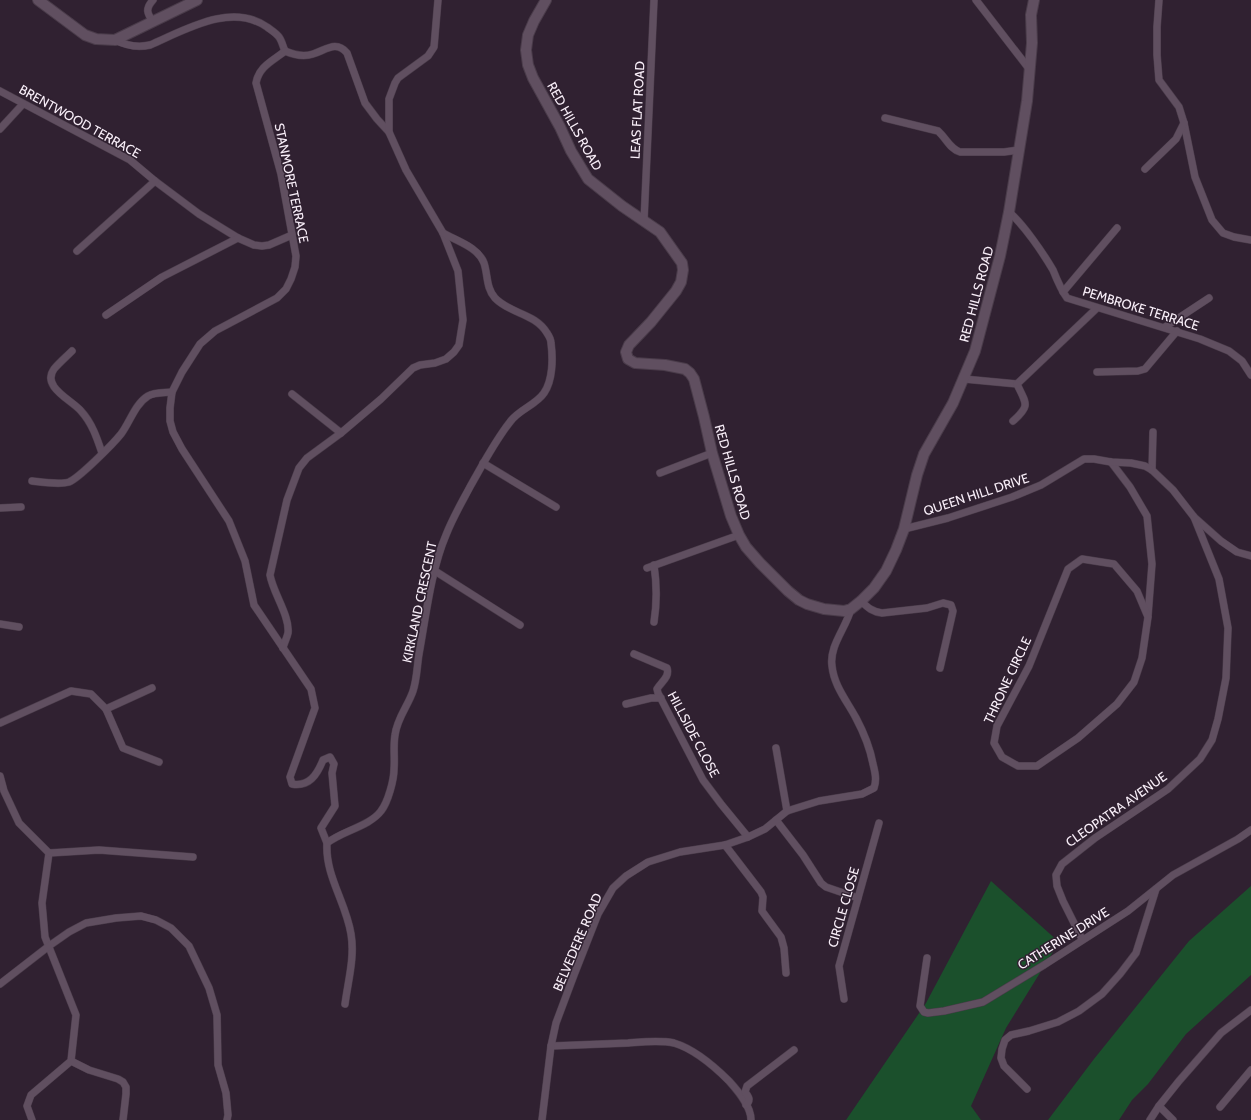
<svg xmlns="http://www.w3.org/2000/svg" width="1251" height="1120" font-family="Cabin,sans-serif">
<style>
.green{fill:#1b502c}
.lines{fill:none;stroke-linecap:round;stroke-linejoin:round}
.street-casing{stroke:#4a3c4a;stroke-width:8}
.secondary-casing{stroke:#4a3c4a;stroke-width:12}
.street{stroke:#604f60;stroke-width:7}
.secondary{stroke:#604f60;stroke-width:10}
.labels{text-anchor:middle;stroke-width:3;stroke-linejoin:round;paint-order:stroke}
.street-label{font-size:13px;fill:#f9eff9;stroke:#302131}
</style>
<rect width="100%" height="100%" fill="#302131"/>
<g class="green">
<polygon points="991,881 1059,942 1006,1028 971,1106 981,1120 846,1120 926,1003"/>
<polygon points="1251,886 1251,975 1186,1034 1148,1084 1132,1100 1119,1120 1048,1120 1094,1059 1189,941"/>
</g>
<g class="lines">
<g class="street-casing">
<g id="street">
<path d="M 153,0 C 145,9 147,13 153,22"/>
<polyline points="976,0 1030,70"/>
<polyline points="1159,0 1157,27 1157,55 1159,80 1179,107 1184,123 1195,177 1212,220 1223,233 1234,237 1251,240"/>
<path d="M 115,40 C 127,46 137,48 150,45 C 185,30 231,2 267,27 C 271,30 276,33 279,37 C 282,41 283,47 285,51"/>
<path d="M 285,51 C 273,61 259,66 256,83 L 281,174 L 296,256 L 295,267 L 291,279 L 286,289 L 277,298 L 215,331 L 200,344 L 182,372 L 172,392 L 170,408 L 170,421 L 173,432 L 182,449 L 229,521 L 245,561 L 254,605 L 311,689 L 315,708 L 290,777 L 292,784 C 309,787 317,775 323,760 L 330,757 L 334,764 L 332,773 L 335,806 L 321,828 L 327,843"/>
<path d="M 285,51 C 294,55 304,57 313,54 C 326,50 336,40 347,53 L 365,103 L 377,119 L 389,132"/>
<polyline points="0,91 130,160 155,181 199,214 238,238 254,245 262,246 269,245 292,235"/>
<path d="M 885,118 L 938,131 C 946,138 950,149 960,152 L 1004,152 L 1019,150"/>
<polyline points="0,129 23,104"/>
<polyline points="1145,169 1176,139 1184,123"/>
<path d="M 1009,212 C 1024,225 1043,253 1053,270 C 1057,280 1061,290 1067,298 L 1200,339 L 1229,351 L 1242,361 L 1251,375"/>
<polyline points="644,221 654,0"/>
<polyline points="77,251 155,181"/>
<polyline points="1063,292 1117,228"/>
<polyline points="106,315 162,277 238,238"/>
<polyline points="1165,327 1209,298"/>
<path d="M 72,351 C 66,357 59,363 54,369 C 41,387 72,400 81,411 C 92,423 97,438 102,453"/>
<polyline points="1097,372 1138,371 1145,369 1177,331"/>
<polyline points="964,379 1017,384 1097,308"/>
<polyline points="292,394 341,433"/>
<path d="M 1013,421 C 1031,405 1026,404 1017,384"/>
<polyline points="1111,462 1130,487 1147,516 1152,564 1148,616"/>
<polyline points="483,463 556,507"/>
<polyline points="1152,470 1153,432"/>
<polyline points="660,473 712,453"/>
<path d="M 32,481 C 41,482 60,485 69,482 C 79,478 113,444 121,434 C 130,422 135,404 148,396 C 155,392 164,393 172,392"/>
<polyline points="0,508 21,507"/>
<polyline points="904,529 948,518 1012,497 1041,485 1084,459 1094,459 1111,462 1131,463 1145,466 1152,470 1173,490 1194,517 1221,541 1237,552 1251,556"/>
<polygon points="1082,559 1114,564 1137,591 1148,617 1142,658 1134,682 1117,704 1078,738 1037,766 1018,766 1002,757 994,743 997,726 1029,666 1068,569"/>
<polyline points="647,568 739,535"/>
<polyline points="435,571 520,625"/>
<path d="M 861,601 C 868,608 873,612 882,613 L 927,608 L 943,603 L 951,605 L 953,611 L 940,668"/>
<path d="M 654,622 C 657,603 657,585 654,565"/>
<polyline points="0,624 19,627"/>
<path d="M 283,648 C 284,643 287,638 288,633 C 290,616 273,593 270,575 L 287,500 L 299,468 L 307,458 L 341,433 L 381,399 L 413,368 L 420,365 L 435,363 L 446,359 L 454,352 L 459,345 L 463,320 L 458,271 L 443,233 L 406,170 L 389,132 L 389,99 L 395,83 L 398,78 L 428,56 L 434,47 L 438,0"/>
<path d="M 634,654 L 667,668 C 670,677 661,682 657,689 L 658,693 L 703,780 L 721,804 L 748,837"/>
<polyline points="626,704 651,698 661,698"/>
<polyline points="106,709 152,688"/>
<polyline points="0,723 71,691 91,694 106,709 123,748 159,762"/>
<polyline points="776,748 787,811"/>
<polyline points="0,776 4,791 19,823 49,853 42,903 45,937 76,1015 71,1061 31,1095 27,1106 32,1120"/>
<polyline points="776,820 803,855 821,883 826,887 858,898"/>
<polyline points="725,845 761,892 763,897 762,911 781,937 784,948 786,973"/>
<polyline points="49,853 99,850 193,857"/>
<polyline points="1082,939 1063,901 1057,886 1056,875 1062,864 1095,838 1168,789 1200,759 1212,740 1218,719 1226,678 1228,628 1219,579 1194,517"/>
<polyline points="927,958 920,1006 924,1012 928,1013 944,1011 983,1002 1044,965 1128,911 1173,875 1238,839 1251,830"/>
<polyline points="0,984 49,946 69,932 86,923 116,918 141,916 156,920 171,928 189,946 209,988 217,1015 218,1065 226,1093 228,1115 227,1120"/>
<polyline points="844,999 839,966 879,823"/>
<path d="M 345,1004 C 348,981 355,957 351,934 C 346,902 325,876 327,843 C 342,831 370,826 381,811 C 388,802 394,780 394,769 C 395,758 393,747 395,735 C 397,718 408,706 413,691 C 417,679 417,666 419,654 C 426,616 431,570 446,535 C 453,517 462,502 471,485 C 483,464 495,441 510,422 C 518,410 536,405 544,393 C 553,380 553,358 551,343 C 551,339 549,336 547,333 C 535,313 510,314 495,298 C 486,288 488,275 484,263 C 478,247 457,241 443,233"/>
<path d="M 551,1046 C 577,1045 602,1044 628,1043 C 642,1042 659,1040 674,1043 C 694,1049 714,1066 729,1081 C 738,1091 751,1106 751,1120"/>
<polyline points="71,1061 89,1070 118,1079 123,1082 126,1087 126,1094 123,1120"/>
<polyline points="1027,1089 1004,1066 1001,1058 1002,1049 1005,1040 1011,1035 1029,1031 1058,1022 1079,1011 1102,994 1120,974 1136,953 1156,889"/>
<path d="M 746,1105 C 751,1100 749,1097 745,1092 L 747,1086 L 794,1050"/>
<polyline points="1159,1106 1173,1120"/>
<polyline points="1220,1107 1251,1070"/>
<path d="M 542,1120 L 551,1046 L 556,1023 L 574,975 L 598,914 L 613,888 L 626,876 L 648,862 L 680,852 L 725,845 L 748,837 L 765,829 L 787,811 L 819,801 L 862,794 L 874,788 C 877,780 875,772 873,764 C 870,748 864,733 856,718 C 847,701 834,686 832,666 C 829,646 846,628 851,609"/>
<polyline points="1150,1120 1159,1106 1179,1081 1221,1033 1251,1010"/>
</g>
</g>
<g class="secondary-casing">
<g id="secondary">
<polyline points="38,0 85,35 96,39 115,40 197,0"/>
<polyline points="546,0 534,21 528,35 526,50 528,65 533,78 560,127 571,151 588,179 622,206 660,232 682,263 683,270 681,282 676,291 651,322 629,345 626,352 628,359 635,363 665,365 685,369 690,373 694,379 704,417 712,453 731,516 739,535 746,547 760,563 788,591 799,600 807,604 824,609 844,611 851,609 861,601 874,588 886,571 896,550 904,529 917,475 924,454 953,403 975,351 1000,256 1009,212 1027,101 1032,43 1031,15 1034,0"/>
</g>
</g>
<use href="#street" class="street"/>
<use href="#secondary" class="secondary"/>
</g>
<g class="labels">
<g class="street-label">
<text transform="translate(637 110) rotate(-87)" y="5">LEAS FLAT ROAD</text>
<text transform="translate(80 121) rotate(29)" y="5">BRENTWOOD TERRACE</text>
<text transform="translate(575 126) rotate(61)" y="5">RED HILLS ROAD</text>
<text transform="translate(292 183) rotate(78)" y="5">STANMORE TERRACE</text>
<text transform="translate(976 294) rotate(-75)" y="5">RED HILLS ROAD</text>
<text transform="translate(1141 308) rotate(17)" y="5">PEMBROKE TERRACE</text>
<text transform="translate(733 472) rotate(74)" y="5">RED HILLS ROAD</text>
<text transform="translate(976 494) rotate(-18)" y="5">QUEEN HILL DRIVE</text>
<text transform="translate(419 602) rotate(-78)" y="5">KIRKLAND CRESCENT</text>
<text transform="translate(1007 680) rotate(-65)" y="5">THRONE CIRCLE</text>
<text transform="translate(694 734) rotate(62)" y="5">HILLSIDE CLOSE</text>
<text transform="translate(1116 809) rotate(-35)" y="5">CLEOPATRA AVENUE</text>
<text transform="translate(843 907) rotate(-74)" y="5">CIRCLE CLOSE</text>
<text transform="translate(1063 938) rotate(-32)" y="5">CATHERINE DRIVE</text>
<text transform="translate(577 942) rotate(-67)" y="5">BELVEDERE ROAD</text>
</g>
</g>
</svg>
